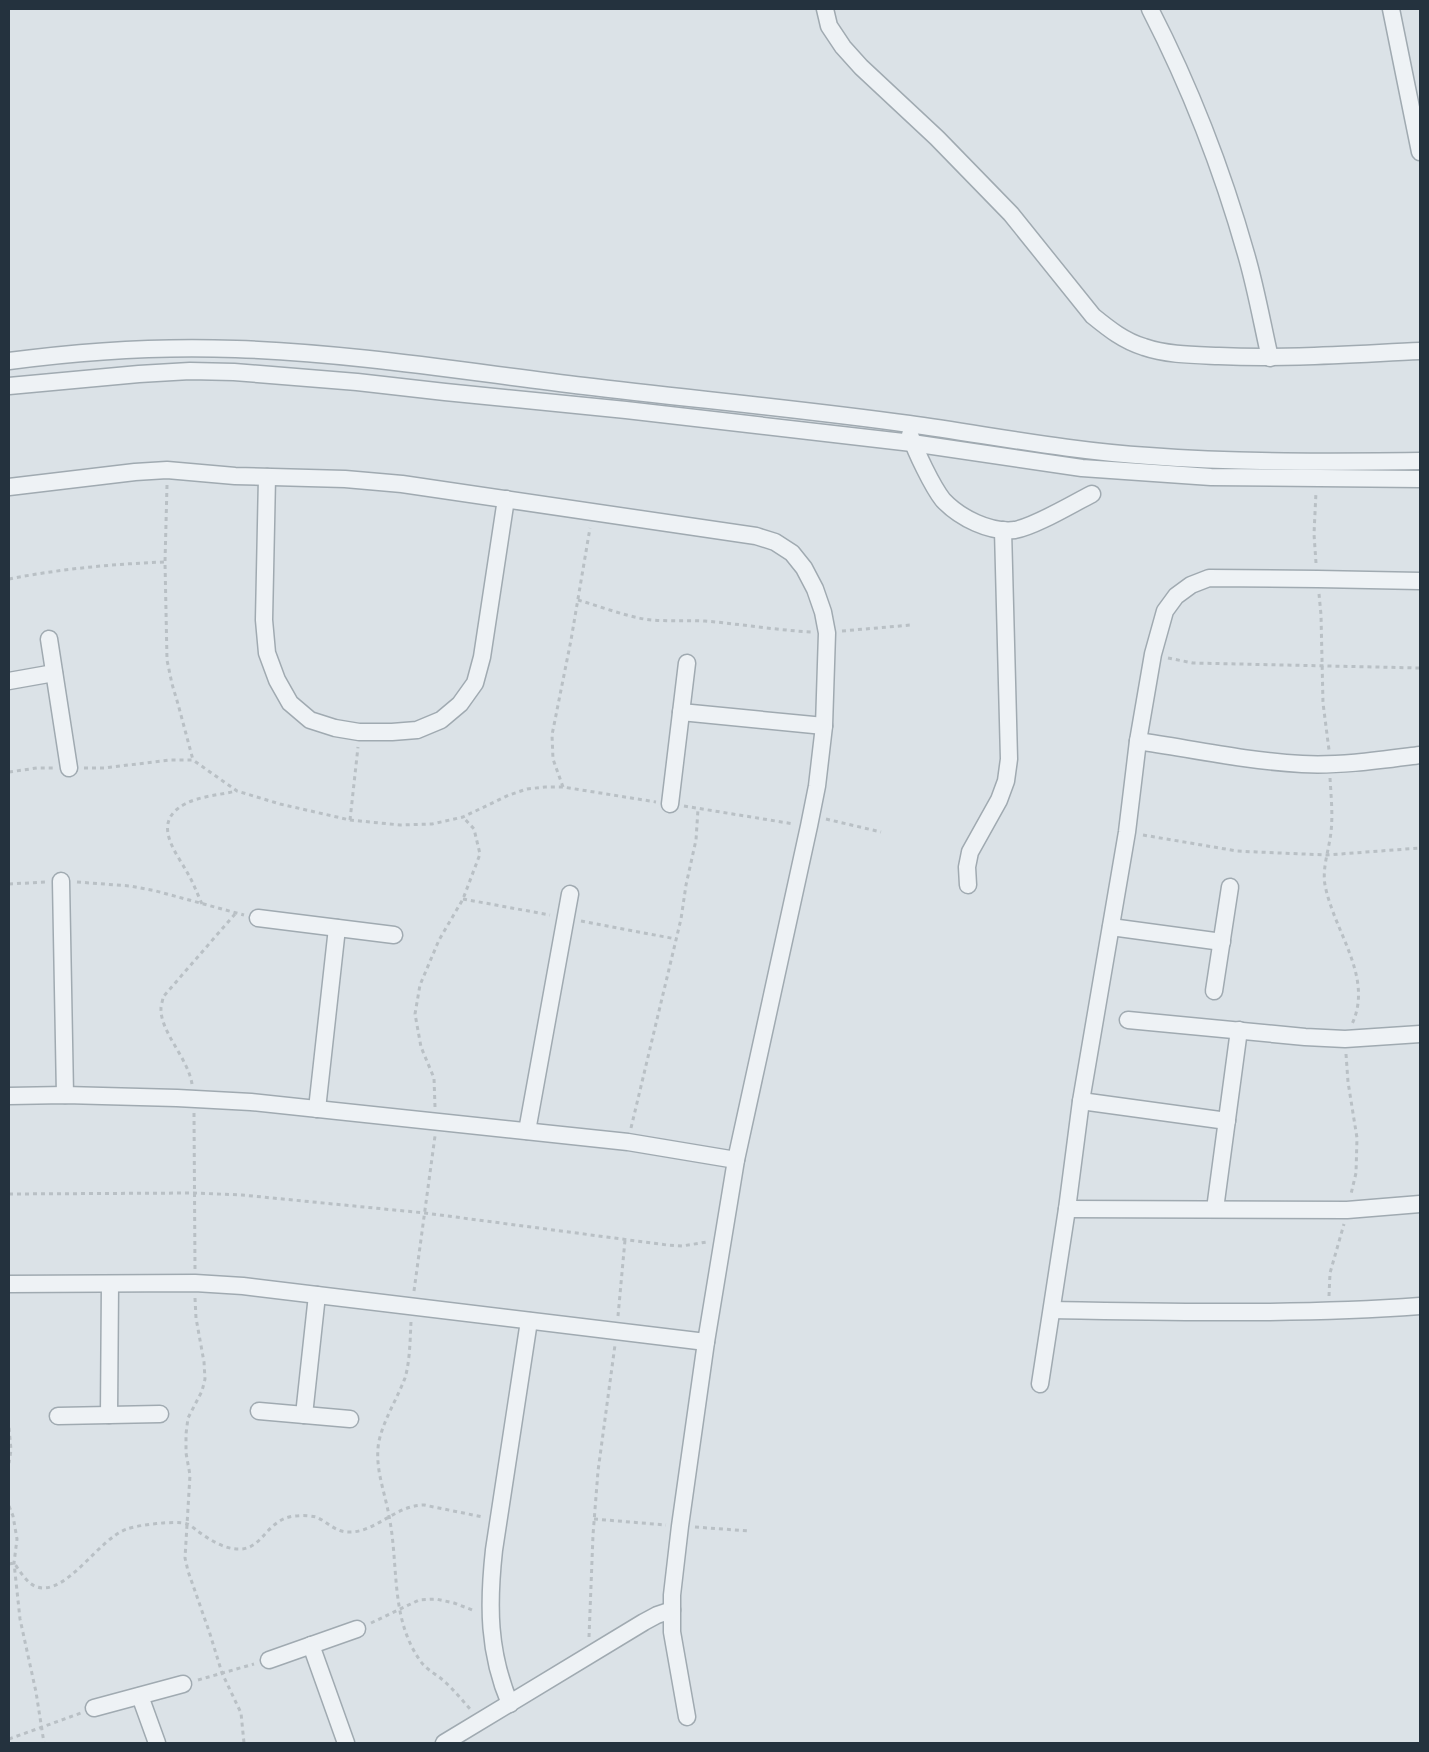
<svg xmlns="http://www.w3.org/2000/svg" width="1429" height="1752" font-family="'Space Grotesk',sans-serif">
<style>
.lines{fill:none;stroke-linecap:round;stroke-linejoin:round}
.street-casing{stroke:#a0aab1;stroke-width:19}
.path{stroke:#b9c0c5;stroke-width:3;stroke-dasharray:4 4;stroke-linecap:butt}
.street{stroke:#eef2f5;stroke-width:16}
</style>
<rect width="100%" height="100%" fill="#dbe2e7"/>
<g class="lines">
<g class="street-casing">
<g id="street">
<path d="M 825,9 L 829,26 L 843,47 L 861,67 L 937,138 L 1011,214 L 1093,316 C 1109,329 1124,341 1144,347 C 1167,355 1195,355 1219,356 C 1286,359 1353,354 1420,351"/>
<path d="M 1150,9 C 1190,87 1222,169 1246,254 C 1256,288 1262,323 1270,358"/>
<polyline points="1391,9 1420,152"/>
<path d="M 9,361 C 84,351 160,346 236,349 C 352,353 468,372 584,386 C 692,399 801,409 909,424 C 989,435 1069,451 1149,456 C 1240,463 1330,462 1420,461"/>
<polyline points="9,386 139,374 190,371 234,372 357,382 445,392 626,410 912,443 1082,468 1211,477 1420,479"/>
<path d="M 910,435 C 916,452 932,486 943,500 C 960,518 990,533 1015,530 C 1036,526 1072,504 1092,494"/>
<polyline points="267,477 264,620 267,653 277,680 290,703 310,720 335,728 359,732 392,732 417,730 441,720 460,704 475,683 482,657 506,499"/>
<polyline points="9,487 135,472 167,470 235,476 345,479 402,484 756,536 775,542 792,553 804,568 815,589 823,612 827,633 824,726 817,786 809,826 736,1160 706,1342 680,1526 672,1595 672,1632 687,1717"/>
<polyline points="49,639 69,768"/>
<polyline points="9,681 54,673"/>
<polyline points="681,712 824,726"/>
<path d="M 1138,741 C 1192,749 1247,761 1302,764 C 1341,766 1381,760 1420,755"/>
<polyline points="670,804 687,663"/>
<polyline points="61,881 65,1095"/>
<polyline points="968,885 967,867 970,852 999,800 1006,781 1009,759 1003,530"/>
<polyline points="258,918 394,935"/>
<polyline points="1111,927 1222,942"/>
<polyline points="1214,991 1230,887"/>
<polyline points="1128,1020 1305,1037 1345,1039 1420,1034"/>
<polyline points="9,1096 65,1095 177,1098 251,1102 628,1142 736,1160"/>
<polyline points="1081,1101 1227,1121"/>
<polyline points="317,1109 337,928"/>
<polyline points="527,1131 570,894"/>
<polyline points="1067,1209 1347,1210 1420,1204"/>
<polyline points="1215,1209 1239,1030"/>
<polyline points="9,1284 195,1283 243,1286 706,1342"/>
<path d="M 1052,1310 C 1175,1312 1297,1315 1420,1306"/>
<polyline points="1040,1384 1067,1209 1081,1101 1127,832 1138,741 1153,654 1165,611 1176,596 1191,585 1209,578 1318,579 1420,581"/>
<polyline points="259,1411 350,1419"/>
<polyline points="109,1415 110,1284"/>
<polyline points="304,1415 317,1295"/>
<polyline points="58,1416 160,1414"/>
<polyline points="311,1645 346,1743"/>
<polyline points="269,1660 357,1629"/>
<polyline points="140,1696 157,1743"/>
<path d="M 510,1704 C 488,1652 488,1605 494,1550 L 529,1321"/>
<polyline points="94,1708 183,1684"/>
<polyline points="444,1743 644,1622 657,1615 672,1610"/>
</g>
</g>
<g class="path">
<polyline points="167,485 165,562 167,660 172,684 178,704 193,760"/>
<polyline points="1316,563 1314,534 1316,492"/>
<path d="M 9,579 C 60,569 112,564 164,562"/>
<polyline points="1319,594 1321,615 1323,703 1329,750"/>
<path d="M 578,600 C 599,606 622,615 644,619 C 664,622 684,620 705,621 C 740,624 775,630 811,632"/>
<polyline points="842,631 911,625"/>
<polyline points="1168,658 1193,663 1420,668"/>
<polyline points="84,768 104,768 170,760 193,760 237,791 280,804 350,820 400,825 432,824 463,817 509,795 527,789 545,787 563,787 656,802"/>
<polyline points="9,772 37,768 53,768"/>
<path d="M 1330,778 C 1331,796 1333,814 1331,832 C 1329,850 1322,868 1325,885 C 1334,932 1374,977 1352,1024"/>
<polyline points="563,787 553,759 552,735 571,640 590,528"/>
<polyline points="684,806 794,824"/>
<polyline points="826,819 881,832"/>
<polyline points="350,820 358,747"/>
<polyline points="1143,835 1237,851 1257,852 1327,855 1420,848"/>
<polyline points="77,882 130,886 156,891 244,915"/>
<polyline points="9,884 46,882"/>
<polyline points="463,899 550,915"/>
<path d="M 202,904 C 197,893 193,882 187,872 C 175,851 151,822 185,804 C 200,796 220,795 236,791"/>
<polyline points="581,921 676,939"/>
<polyline points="1346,1054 1348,1082 1357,1138 1356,1173 1351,1194"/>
<path d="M 192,1084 C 188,1058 160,1032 161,1008 C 161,1005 163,1000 163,997 L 235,914"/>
<polyline points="435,1107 434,1078 421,1047 415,1014 420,985 439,940 463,899 480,854 474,829 463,817"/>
<polyline points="194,1113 195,1269"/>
<polyline points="631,1128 681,919 686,885 696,840 698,809"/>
<polyline points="9,1194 194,1193 242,1195 425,1213 667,1245 682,1246 707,1242"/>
<polyline points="414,1291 435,1136"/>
<polyline points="1329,1296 1330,1273 1344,1224"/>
<polyline points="195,1298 196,1318 204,1362 205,1379 202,1391 188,1418 186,1434 186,1453 190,1475 185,1558 188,1571 210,1634 222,1673 241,1713 244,1743"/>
<polyline points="618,1316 625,1240"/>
<path d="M 411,1322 C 410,1340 410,1361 405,1378 C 397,1399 384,1419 379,1441 C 374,1467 385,1492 389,1516 C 399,1565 390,1616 419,1659 C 425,1669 436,1674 444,1681 C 454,1690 462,1700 470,1709"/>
<polyline points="9,1428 11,1450 9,1463"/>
<polyline points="9,1506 13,1516 17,1539 14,1563 20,1619 36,1692 44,1743"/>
<polyline points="594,1519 666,1525"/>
<polyline points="695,1527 749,1531"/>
<path d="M 9,1564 L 14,1563 C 20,1571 27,1584 37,1587 C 67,1596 99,1538 127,1529 C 137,1525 177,1520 187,1524 C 190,1525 194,1528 196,1530 C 209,1539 224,1550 241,1549 C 261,1548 266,1525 286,1518 C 294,1515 308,1515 316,1517 C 328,1522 336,1533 350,1532 C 376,1532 396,1505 424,1505 L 483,1517"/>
<polyline points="371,1623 419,1600 436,1599 454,1603 475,1611"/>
<polyline points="589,1637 593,1535 598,1471 615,1345"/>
<polyline points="198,1680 254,1664"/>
<polyline points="9,1739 81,1713"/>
</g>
<use href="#street" class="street"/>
</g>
<rect width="1429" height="1752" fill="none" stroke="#24323e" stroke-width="20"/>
</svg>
